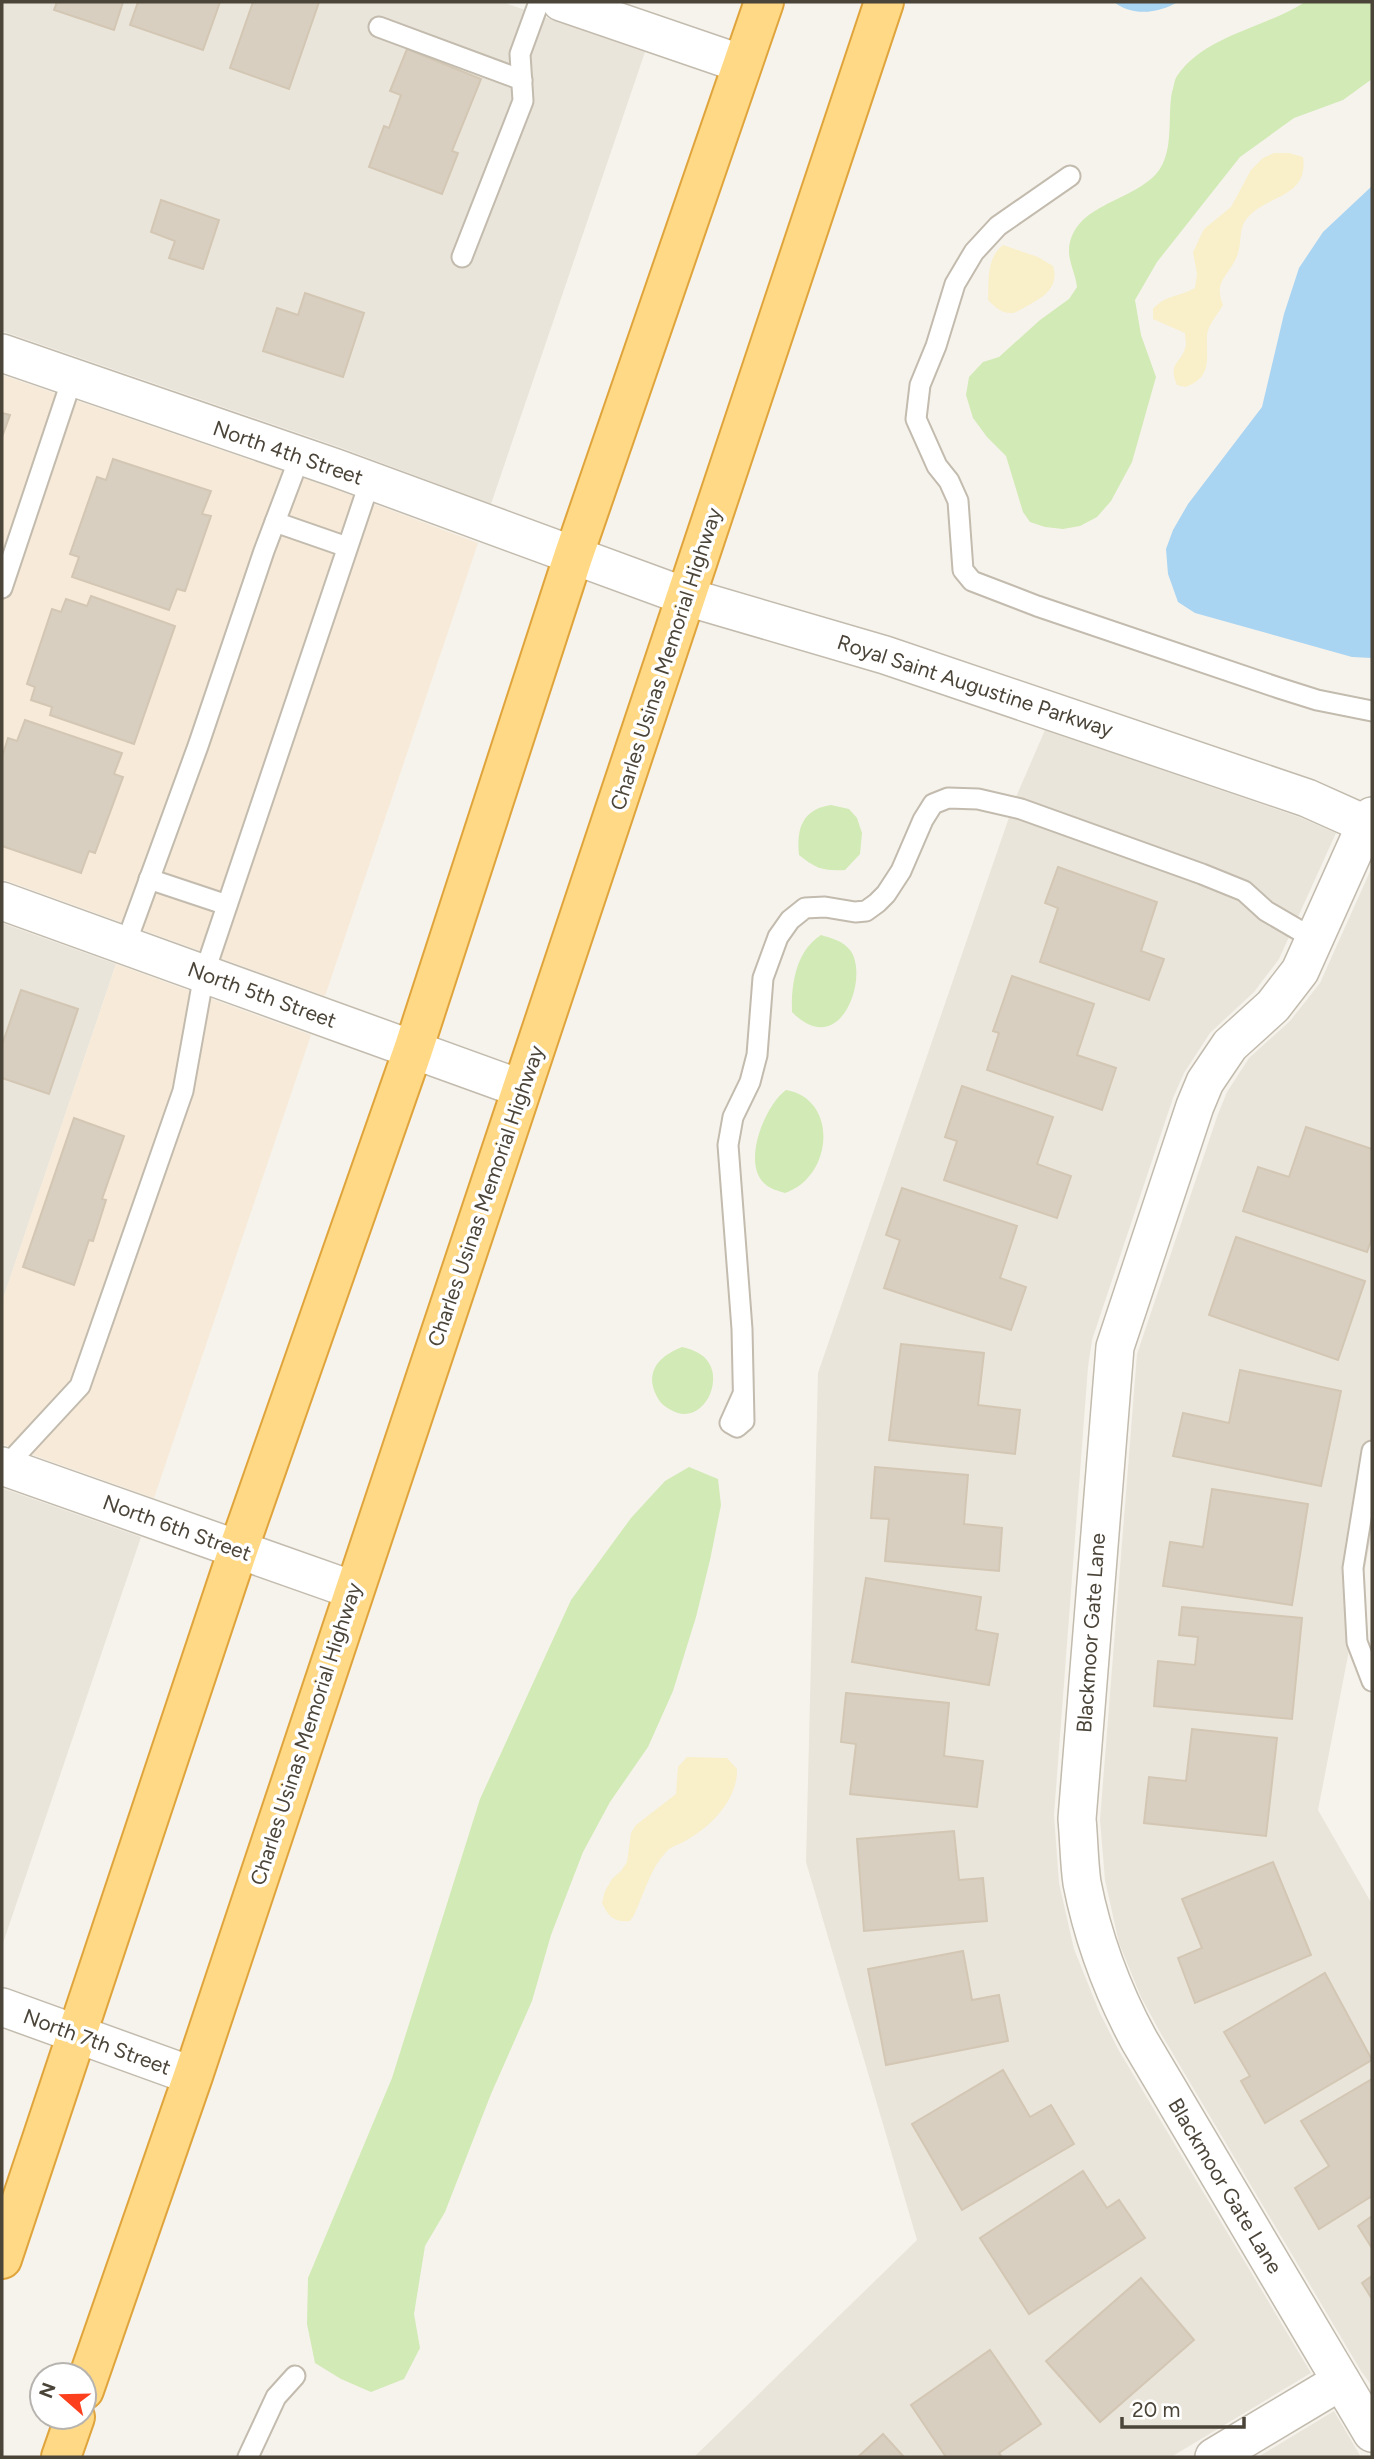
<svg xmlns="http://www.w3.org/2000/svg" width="1374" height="2459" font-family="Figtree,sans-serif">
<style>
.residential{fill:#eae5da}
.commercial{fill:#f7ead8}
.green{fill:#d2eab5}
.sand{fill:#f9efc9}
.water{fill:#a9d4f2}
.building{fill:#d8cfc1;stroke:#d3c7b4;stroke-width:2}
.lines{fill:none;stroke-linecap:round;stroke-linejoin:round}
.service-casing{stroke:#c2bbae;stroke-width:23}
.minor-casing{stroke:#c2bbae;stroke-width:40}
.trunk-casing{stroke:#e0a43c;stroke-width:42}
.service{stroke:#fff;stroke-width:19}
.minor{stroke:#fff;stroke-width:37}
.trunk{stroke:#ffd985;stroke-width:38}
.labels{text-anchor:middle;stroke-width:7;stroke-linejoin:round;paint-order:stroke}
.street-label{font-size:21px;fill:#4b4439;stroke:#fff}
</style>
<rect width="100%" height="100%" fill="#f6f3ec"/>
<g class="residential">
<polygon points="2,2 502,2 645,52 491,504 342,448 2,331"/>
<polygon points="1045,730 1299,817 1336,833 1279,959 1254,992 1210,1033 1184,1073 1173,1098 1092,1340 1088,1367 1054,1815 1059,1883 1074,1949 1099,2011 1118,2049 1311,2373 1171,2457 694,2457 917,2240 806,1862 818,1373 1016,797"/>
<polygon points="1372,867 1372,1532 1318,1810 1372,1904 1372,2386 1361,2371 1160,2032 1141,1997 1119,1943 1105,1880 1100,1820 1137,1354 1218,1114 1227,1092 1249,1058 1290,1021 1320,983"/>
<polygon points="2,923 116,964 2,1302"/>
<polygon points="2,1488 141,1537 2,1946"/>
<polygon points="1334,2411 1361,2457 1258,2457"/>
</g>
<g class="commercial">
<polygon points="2,375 329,487 478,543 325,996 2,879"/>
<polygon points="116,964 311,1035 154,1498 2,1444 2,1302"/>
</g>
<g class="green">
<path d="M 1305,2 L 1372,2 L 1372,79 L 1343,100 L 1294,118 L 1240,157 L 1157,262 L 1135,300 L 1141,335 L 1156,377 L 1132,462 L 1111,501 L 1097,517 L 1080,526 L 1063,529 L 1045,527 L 1030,522 L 1023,512 L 1006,456 L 987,437 L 973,418 L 966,395 L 969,377 L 983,362 L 999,357 L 1040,320 L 1069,299 L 1077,287 C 1076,275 1069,263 1069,251 C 1071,205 1129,203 1156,174 C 1175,153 1167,117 1172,92 C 1174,87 1174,80 1177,76 C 1205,35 1265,28 1305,2 Z"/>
<path d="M 831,805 L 849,809 L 857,818 L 862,833 L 860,854 L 845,870 C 824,871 816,869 799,855 C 796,828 803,809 831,805 Z"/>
<path d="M 821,935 C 831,938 843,941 850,950 C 870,975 841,1062 792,1012 C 791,984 796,951 821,935 Z"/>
<path d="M 786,1090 C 839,1099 833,1177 785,1193 C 779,1191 770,1189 765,1184 C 741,1164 765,1105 786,1090 Z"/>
<path d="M 682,1347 C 690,1349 700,1352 706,1359 C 726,1381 701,1428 671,1410 C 666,1407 662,1405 659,1400 C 643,1374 657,1357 682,1347 Z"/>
<polygon points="689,1467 718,1479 721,1505 710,1560 696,1617 673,1691 648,1747 610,1802 583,1852 551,1935 532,2001 491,2094 445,2212 425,2246 414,2314 420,2348 404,2379 371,2392 341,2379 315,2363 307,2324 308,2278 392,2078 480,1799 571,1600 631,1518 665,1481"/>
</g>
<g class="sand">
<path d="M 1274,153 L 1289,153 L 1303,157 C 1309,197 1268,195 1249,216 C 1237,228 1243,242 1237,256 C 1229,276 1213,281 1223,305 C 1218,314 1208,325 1207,335 C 1206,359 1213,377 1185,387 L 1177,385 C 1167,362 1182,364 1186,345 C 1186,341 1185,337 1185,333 L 1153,319 L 1153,309 C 1165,295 1179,297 1195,288 L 1197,274 L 1193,252 L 1204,229 L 1231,207 L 1251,170 L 1263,158 Z"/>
<path d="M 1003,245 L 1038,257 L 1053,266 C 1059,286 1046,296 1029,305 C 1024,307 1018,312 1013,313 C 1002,314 995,307 988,300 C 989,281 986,258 1003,245 Z"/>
<path d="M 687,1757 L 727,1758 L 737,1769 C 738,1799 711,1827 685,1841 C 679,1845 671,1846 666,1852 C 650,1869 644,1894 634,1915 L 630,1921 C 614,1923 608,1916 602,1903 L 605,1891 L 612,1879 L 621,1871 L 627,1862 L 631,1833 L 636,1825 L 676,1794 L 678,1767 Z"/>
</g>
<g class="water">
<path d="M 1114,2 L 1178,2 C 1159,13 1133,17 1114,2 Z"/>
<polygon points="1372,186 1372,658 1352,657 1195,613 1178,602 1168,574 1166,549 1173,530 1188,504 1262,407 1284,314 1299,268 1323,232"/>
</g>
<g class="building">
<polygon points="57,2 123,2 114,30 54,10"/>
<polygon points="138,2 220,2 203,50 130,25"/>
<polygon points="253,2 319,2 289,89 230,68"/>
<polygon points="407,49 481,79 452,151 458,153 442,194 369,167 384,126 389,128 401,95 390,91"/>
<polygon points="161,200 219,220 203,269 169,258 175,241 151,232"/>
<polygon points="305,293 364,313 343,377 263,351 277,308 298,315"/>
<polygon points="2,413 10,415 2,437"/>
<polygon points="113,459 211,491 202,514 211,516 185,591 177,589 169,610 72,577 79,557 70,554 97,477 106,480"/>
<polygon points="91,596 175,626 134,744 50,715 52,707 31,700 35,687 27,684 52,609 61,612 66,599 87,606"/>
<polygon points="25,720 122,753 114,774 123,777 95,853 89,851 81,873 2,846 2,757 8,738 17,741"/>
<polygon points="1058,867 1157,902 1141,951 1164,959 1149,1000 1040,962 1058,908 1045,903"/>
<polygon points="1012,976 1094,1004 1077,1055 1116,1068 1102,1110 987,1070 999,1033 993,1031"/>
<polygon points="21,990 78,1009 49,1094 2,1078 2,1045"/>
<polygon points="962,1086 1053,1117 1037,1164 1071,1176 1057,1218 944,1180 957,1141 945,1137"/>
<polygon points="74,1118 124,1136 102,1199 106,1200 93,1241 89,1240 74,1285 23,1267"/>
<polygon points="1306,1127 1372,1149 1372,1238 1367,1252 1243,1211 1258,1167 1289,1177"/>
<polygon points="902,1188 1017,1226 1000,1278 1026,1287 1011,1330 884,1288 900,1240 886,1235"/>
<polygon points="1236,1237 1365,1281 1338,1360 1209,1315"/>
<polygon points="901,1344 984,1353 978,1405 1020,1410 1015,1454 889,1440"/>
<polygon points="1240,1370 1341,1391 1321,1486 1173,1456 1183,1413 1229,1423"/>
<polygon points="875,1467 968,1475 964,1524 1002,1528 999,1571 885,1561 889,1519 871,1518"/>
<polygon points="1212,1489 1308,1504 1292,1605 1163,1586 1170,1542 1203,1547"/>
<polygon points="866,1578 981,1597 976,1630 998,1634 989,1685 852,1662"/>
<polygon points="1182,1607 1302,1618 1292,1719 1154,1706 1158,1661 1195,1665 1198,1637 1179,1635"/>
<polygon points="846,1693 949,1703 944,1756 983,1761 977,1807 850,1794 856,1744 841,1742"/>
<polygon points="1192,1729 1277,1738 1266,1836 1144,1823 1149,1777 1186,1781"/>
<polygon points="954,1831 959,1880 983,1878 987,1921 864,1931 857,1839"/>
<polygon points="1273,1862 1311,1955 1195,2003 1178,1958 1202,1948 1182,1899"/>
<polygon points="963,1951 972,2000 999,1995 1008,2041 886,2065 868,1969"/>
<polygon points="1325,1973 1372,2060 1265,2123 1241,2081 1250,2076 1224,2032"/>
<polygon points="1003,2070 1030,2117 1051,2105 1074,2144 962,2210 912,2124"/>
<polygon points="1372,2079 1372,2196 1319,2229 1295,2188 1329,2166 1301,2121"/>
<polygon points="1083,2171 1107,2208 1119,2200 1145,2238 1029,2314 980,2238"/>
<polygon points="1372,2216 1372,2248 1358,2226"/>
<polygon points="1372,2276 1372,2299 1362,2283"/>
<polygon points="1141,2278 1194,2340 1100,2422 1046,2361"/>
<polygon points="990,2350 1041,2424 999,2453 1002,2457 946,2457 911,2405"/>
<polygon points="883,2434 904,2457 858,2457"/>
</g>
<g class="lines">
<g class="service-casing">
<g id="service">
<polyline points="379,27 522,80"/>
<polyline points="1070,176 998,226 974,252 955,284 936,346 920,385 916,419 937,466 949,481 958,501 963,570 972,581 1037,606 1279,688 1317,700 1372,711"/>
<polyline points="462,257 523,101 520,54 539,2"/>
<polyline points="275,522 347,547"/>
<polyline points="2,588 72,379"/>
<polyline points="149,879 227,905"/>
<polyline points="125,946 198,746 264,551 300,456"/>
<polyline points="743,1394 730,1423 737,1427 744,1421 742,1329 728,1145 733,1117 750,1082 757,1055 763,978 778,937 790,920 805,908 825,907 855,912 866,911 877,903 886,894 901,871 923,820 933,804 948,798 978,799 1021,809 1202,874 1244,891 1266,911 1314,939"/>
<polyline points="1372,1451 1353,1568 1357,1642 1372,1681"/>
<polyline points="5,1467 80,1386 183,1091 204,974 370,481"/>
<polyline points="248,2457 276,2397 295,2376"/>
</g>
</g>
<g class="minor-casing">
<g id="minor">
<polyline points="561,2 742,64"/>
<polyline points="2,353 336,468 687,597 885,655 1307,798 1372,827"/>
<path d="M 1372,816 L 1366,824 L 1300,971 L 1273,1006 L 1230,1045 L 1205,1082 L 1195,1106 L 1115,1347 L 1077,1819 C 1079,1840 1079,1862 1082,1883 C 1093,1939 1112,1990 1139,2040 L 1372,2433"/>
<polyline points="2,901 522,1089"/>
<polyline points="2,1466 353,1590"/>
<polyline points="2,2007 193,2076"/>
<polyline points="1214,2457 1341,2381"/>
</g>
</g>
<g class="trunk-casing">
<g id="trunk">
<polyline points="2,2259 238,1550 413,1050 573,557 764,2"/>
<polyline points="84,2390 193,2076 884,2"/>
<polyline points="61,2457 75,2417"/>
</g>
</g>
<use href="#service" class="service"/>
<use href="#minor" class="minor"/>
<use href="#trunk" class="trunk"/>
</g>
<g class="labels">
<g class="street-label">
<text transform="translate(288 453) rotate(19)" y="7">North 4th Street</text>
<text transform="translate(666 659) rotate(-72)" y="7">Charles Usinas Memorial Highway</text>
<text transform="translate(975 686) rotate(18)" y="7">Royal Saint Augustine Parkway</text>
<text transform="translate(262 995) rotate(20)" y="7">North 5th Street</text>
<text transform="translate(486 1196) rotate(-71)" y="7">Charles Usinas Memorial Highway</text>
<text transform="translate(177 1528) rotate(20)" y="7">North 6th Street</text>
<text transform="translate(1091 1633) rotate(-86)" y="7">Blackmoor Gate Lane</text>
<text transform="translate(306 1734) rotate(-72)" y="7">Charles Usinas Memorial Highway</text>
<text transform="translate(97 2042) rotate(20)" y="7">North 7th Street</text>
<text transform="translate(1225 2186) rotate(59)" y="7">Blackmoor Gate Lane</text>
</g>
</g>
<rect width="1374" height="2459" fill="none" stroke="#4b4439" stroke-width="7"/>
<g transform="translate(63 2396) rotate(290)"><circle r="33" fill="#ffffff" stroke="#b7b4b0" stroke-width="2"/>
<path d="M0-5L12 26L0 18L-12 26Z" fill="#fc3f1d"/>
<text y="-10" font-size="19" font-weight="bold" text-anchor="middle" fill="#4b4439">N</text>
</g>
<path d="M1122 2417v10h122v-10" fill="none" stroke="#4b4439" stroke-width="3.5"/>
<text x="1132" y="2417" font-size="21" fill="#4b4439" stroke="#ffffff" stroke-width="5" paint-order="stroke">20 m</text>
</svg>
